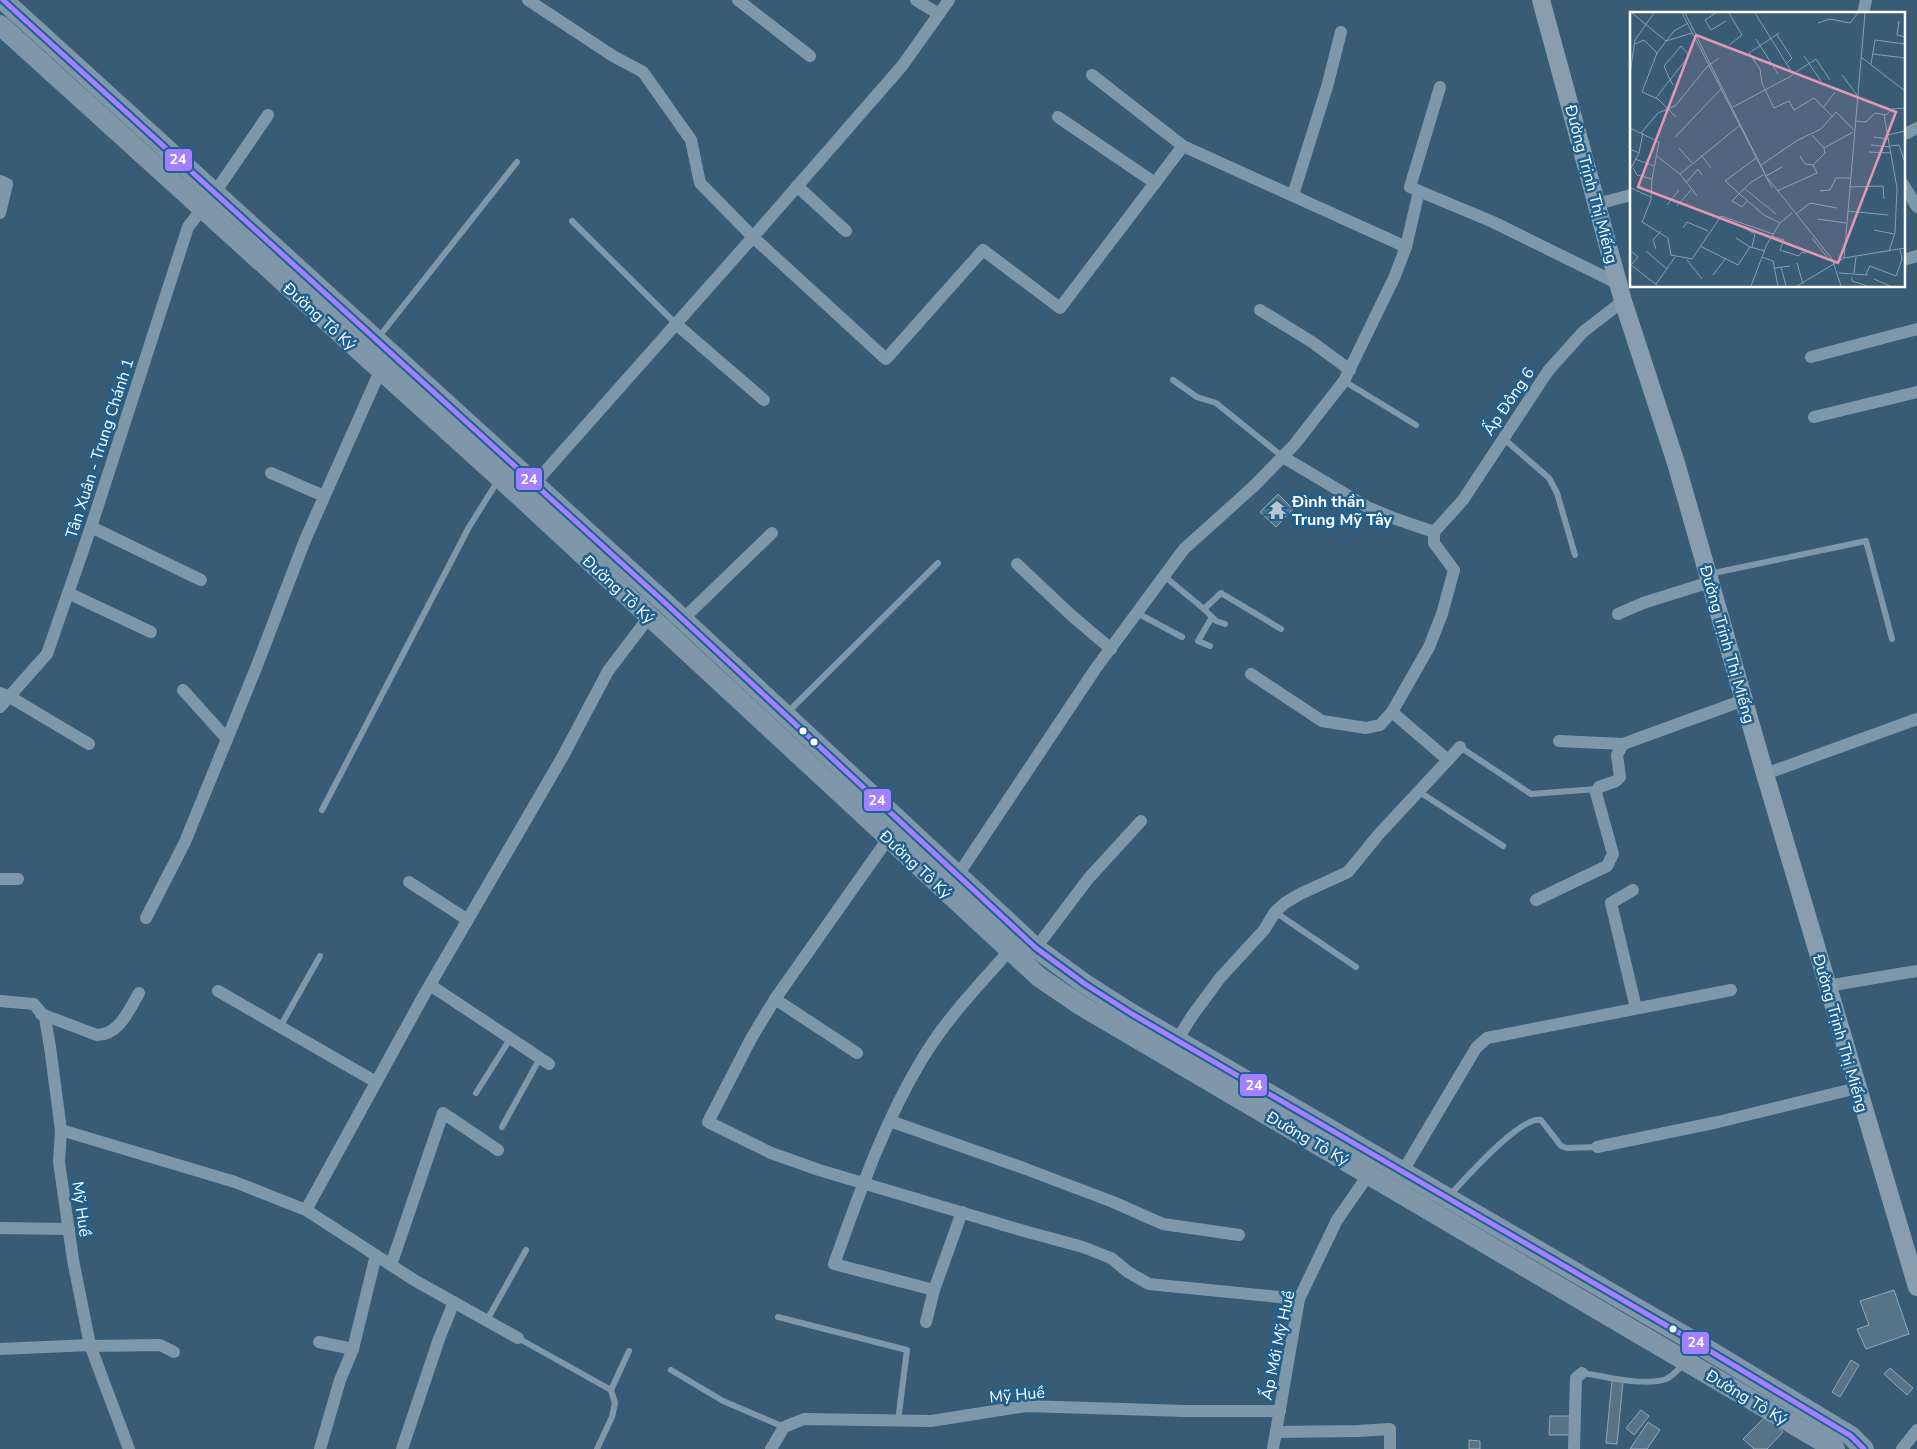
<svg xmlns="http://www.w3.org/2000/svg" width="1917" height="1449" font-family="'Nunito Sans',sans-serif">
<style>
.building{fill:#567387;stroke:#94a8b7}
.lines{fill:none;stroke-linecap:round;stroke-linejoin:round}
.lane{stroke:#7f98a9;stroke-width:6}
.street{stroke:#7f98a9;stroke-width:12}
.secondary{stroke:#889eae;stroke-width:18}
.primary{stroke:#7f97a8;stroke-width:20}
.bus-1-casing{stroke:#1f608f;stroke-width:9}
.bus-1{stroke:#a380ff;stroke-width:5}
.bus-dot{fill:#fff;stroke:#1f608f;stroke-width:2}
.labels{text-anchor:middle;stroke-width:5;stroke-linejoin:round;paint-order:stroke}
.street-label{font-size:16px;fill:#fff;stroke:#1f608f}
.poi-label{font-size:16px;font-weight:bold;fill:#fff;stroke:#1f608f;text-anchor:start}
.inset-road{fill:none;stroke:#889dad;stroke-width:1}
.view{fill:#e497b5;fill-opacity:0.15;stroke:#e497b5;stroke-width:2.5}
.inset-edge{fill:none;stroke:#fff;stroke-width:2.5}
.line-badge{stroke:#1f608f;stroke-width:2}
.badge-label{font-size:14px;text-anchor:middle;font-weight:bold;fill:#fff}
</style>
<rect width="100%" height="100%" fill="#385c76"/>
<g class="building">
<polygon points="1278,494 1293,509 1276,527 1260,512"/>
<polygon points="1894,1290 1909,1334 1866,1349 1857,1329 1869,1325 1860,1301"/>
<polygon points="1851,1360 1859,1365 1840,1397 1832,1392"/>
<polygon points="1890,1368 1913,1388 1907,1395 1884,1374"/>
<polygon points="1612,1380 1623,1381 1617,1444 1606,1443"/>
<polygon points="1641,1410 1649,1416 1634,1435 1626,1428"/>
<polygon points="1550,1416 1570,1416 1570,1435 1549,1435"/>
<polygon points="1766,1416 1783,1432 1767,1449 1754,1449 1743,1439"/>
<polygon points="1648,1422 1660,1430 1647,1449 1630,1449"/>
<polygon points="1469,1440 1480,1441 1480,1449 1469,1449"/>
</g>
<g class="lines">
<g class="lane">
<polyline points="572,221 676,324"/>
<polyline points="378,338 517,162"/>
<polyline points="1173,380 1197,397 1216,403 1283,457"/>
<polyline points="1344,381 1416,425"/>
<polyline points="1503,438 1549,478 1557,493 1575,555"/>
<polyline points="1709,574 1866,541 1892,639"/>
<polyline points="1164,576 1204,609 1221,593 1281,629"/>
<polyline points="1204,609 1216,621 1225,624"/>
<polyline points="1137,613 1182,637"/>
<polyline points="1210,646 1198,641 1212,617"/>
<polyline points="787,713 938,563"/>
<polyline points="1460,747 1531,794 1597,789"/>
<polyline points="1418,791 1503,846"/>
<polyline points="322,810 469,527 499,479"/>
<polyline points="1275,912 1356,967"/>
<polyline points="280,1027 320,956"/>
<polyline points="476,1093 510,1039"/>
<polyline points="502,1127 540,1058"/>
<path d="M 1450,1195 C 1465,1179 1521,1115 1541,1120 L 1561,1146 L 1567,1148 L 1597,1147"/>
<polyline points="778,1317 907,1350 898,1421"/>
<polyline points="487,1320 526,1250"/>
<polyline points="518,1338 611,1390 615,1403 612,1417 597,1449"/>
<polyline points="671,1370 723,1401 784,1427"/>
<path d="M 1582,1373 C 1605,1376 1644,1387 1666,1379 C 1673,1376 1679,1369 1684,1363"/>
<polyline points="611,1390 629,1351"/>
</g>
<g class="street">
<polyline points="528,0 613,56 643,72 691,140 700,183 753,237 886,359 983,250 1060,308 1183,146 1406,247"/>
<polyline points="738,0 810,56"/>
<polyline points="916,0 939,14 949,0"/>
<polyline points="1863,14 1866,0"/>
<polyline points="1092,75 1183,146"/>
<polyline points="1058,117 1155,183"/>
<polyline points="1903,135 1917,128"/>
<polyline points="0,181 7,184 0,213"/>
<polyline points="1903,184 1917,207"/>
<polyline points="797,186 846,231"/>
<polyline points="1419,191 1410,187 1440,87"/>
<polyline points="1293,195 1327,87 1341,32"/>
<polyline points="1597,204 1631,195"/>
<polyline points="1903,260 1917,256"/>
<polyline points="1260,310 1312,342 1350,370"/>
<polyline points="676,324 764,400"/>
<polyline points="1811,357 1917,329"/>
<polyline points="1814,417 1917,392"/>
<polyline points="1283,457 1367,507 1396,519 1434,532"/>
<polyline points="271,473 324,496"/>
<polyline points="535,483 753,237 902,66 939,14"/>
<polyline points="91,527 201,580"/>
<polyline points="1434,532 1463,500 1548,371 1583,332 1623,301"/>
<polyline points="1017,564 1071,615 1111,649"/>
<polyline points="68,593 151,632"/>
<polyline points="1618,614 1643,603 1710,582"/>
<polyline points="683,619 772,533"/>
<polyline points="1251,674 1322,721 1366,728 1380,725 1392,712"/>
<polyline points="183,690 227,739"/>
<polyline points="0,693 10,697 89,744"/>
<polyline points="0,707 47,654 91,527 188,227 216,191 268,115"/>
<polyline points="1559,741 1623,744"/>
<polyline points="1448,760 1460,747"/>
<polyline points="1765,774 1917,719"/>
<polyline points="892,833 775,999 752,1037 708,1122 771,1153 819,1170 1024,1231 1083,1247 1111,1258 1128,1272 1149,1284 1299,1299"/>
<polyline points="958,875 1096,668 1184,549 1254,486 1294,445 1344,381 1394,278 1406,247 1419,191 1493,222 1619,284"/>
<polyline points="0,879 18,879"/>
<polyline points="409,882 468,920"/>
<polyline points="1633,890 1611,903 1636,1008"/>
<polyline points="1536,900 1607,866 1613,854 1596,793 1599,787 1616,781 1620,777 1617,755 1623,744 1744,700"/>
<polyline points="146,918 185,842 256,668 305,540 380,371"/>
<polyline points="1036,948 1088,879 1141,821"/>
<polyline points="430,985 549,1064"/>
<polyline points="1827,986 1917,971"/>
<polyline points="218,991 376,1082"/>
<polyline points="775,999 857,1053"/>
<polyline points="0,1001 34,1004 45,1018 50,1047 61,1130 59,1162 73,1260 90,1345 129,1449"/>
<path d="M 41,1014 L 97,1035 C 119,1035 129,1010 139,993"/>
<polyline points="1177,1040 1192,1016 1220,978 1264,930 1275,912 1285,903 1300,894 1348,872 1379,834 1448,760 1392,712 1429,647 1442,614 1454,570 1434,543 1434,532"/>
<polyline points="890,1121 1026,1169 1113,1202 1163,1224 1239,1235"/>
<polyline points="61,1130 235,1182 306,1210 414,1280 518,1338"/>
<polyline points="1597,1147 1718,1122 1857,1088"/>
<polyline points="1403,1171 1476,1048 1487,1038 1731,990"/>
<polyline points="306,1210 424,995 563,756 608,671 649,617"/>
<path d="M 962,1212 L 934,1290 L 834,1264 C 859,1195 883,1124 921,1061 C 945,1020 978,986 1009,951"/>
<polyline points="0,1228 69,1229"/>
<polyline points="391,1265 443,1113 498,1150"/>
<polyline points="926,1322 934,1290"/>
<polyline points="319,1342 353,1349 376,1255"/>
<polyline points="91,1346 160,1345 174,1352"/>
<polyline points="0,1349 90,1345"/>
<polyline points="1276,1432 1358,1431 1390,1429 1390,1449"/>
<polyline points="320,1449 340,1380 353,1349"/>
<polyline points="402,1449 439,1339 454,1302"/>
<polyline points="771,1449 784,1427 804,1419 931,1421 1026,1406 1185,1411 1280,1411"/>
<polyline points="1273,1449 1299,1299 1337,1220 1369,1174"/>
<polyline points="1574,1449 1576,1378 1582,1373"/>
<polyline points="1902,1449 1917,1430"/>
</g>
<polyline class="secondary" points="1541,0 1623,301 1676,463 1765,774 1917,1287"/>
<g class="primary">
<polyline points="3,0 662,600 1036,948 1085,984 1132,1014 1700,1345 1851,1436 1864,1449"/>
<polyline points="0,25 500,478 1039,977 1080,1005 1835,1449"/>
</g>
<g class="bus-1-casing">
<polyline id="bus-1" points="3,0 662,600 1036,948 1085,984 1132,1014 1700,1345 1851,1436 1864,1449"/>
</g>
<use href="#bus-1" class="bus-1"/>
</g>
<defs>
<g id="temple-bare" transform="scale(1.5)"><path d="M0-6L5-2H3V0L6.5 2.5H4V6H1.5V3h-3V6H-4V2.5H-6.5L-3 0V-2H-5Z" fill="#b9c6cf" stroke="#1f608f" stroke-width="2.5" paint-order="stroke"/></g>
</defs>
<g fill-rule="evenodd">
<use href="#temple-bare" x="1277" y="510"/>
</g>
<g class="bus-dot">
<circle cx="803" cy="731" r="4.5"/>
<circle cx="814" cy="742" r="4.5"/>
<circle cx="1673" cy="1329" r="4.5"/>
</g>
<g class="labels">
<g class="street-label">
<text transform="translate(1592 184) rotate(75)" y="6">Đường Trịnh Thị Miếng</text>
<text transform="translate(320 316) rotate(42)" y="6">Đường Tô Ký</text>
<text transform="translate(1508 401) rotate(-56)" y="6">Ấp Đông 6</text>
<text transform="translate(99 448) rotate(-72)" y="6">Tân Xuân - Trung Chánh 1</text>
<text transform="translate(619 589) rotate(43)" y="6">Đường Tô Ký</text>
<text transform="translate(1728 644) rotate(74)" y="6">Đường Trịnh Thị Miếng</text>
<text transform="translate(916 864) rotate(43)" y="6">Đường Tô Ký</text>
<text transform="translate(1841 1033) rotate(74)" y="6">Đường Trịnh Thị Miếng</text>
<text transform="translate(1308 1138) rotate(30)" y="6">Đường Tô Ký</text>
<text transform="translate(82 1209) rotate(82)" y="6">Mỹ Huề</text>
<text transform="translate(1277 1345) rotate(-78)" y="6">Ấp Mới Mỹ Huề</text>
<text transform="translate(1017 1394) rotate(-5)" y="6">Mỹ Huề</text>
<text transform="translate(1747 1397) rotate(31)" y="6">Đường Tô Ký</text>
</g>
<g class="poi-label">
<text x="1292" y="507">Đình thần<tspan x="1292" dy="18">Trung Mỹ Tây</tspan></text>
</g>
</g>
<g transform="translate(1630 12)">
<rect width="275" height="275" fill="#385c76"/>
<path class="inset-road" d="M 2,1 L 36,29 L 62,21M 52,1 L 142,176M 55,1 L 136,164 L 202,247 L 211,274M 86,1 L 75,8 L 81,18 L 96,9M 125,1 L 163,62 L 186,47 L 200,68M 269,9 L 267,23 L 275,25M 188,11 L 200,7 L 220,11 L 228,1M 149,21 L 119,41 L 130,57 L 132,71 L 144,96 L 159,89 L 164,98 L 184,86 L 203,105M 147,23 L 162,46 L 156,52M 126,27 L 148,62M 5,32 L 14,28 L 27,41 L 44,19 L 58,11M 99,33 L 112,23 L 99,1M 27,41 L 12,80 L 28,87 L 46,105M 243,42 L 275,46M 174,44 L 191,69M 231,45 L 275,79M 241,52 L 245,28 L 275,32M 0,62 L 5,28 L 24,1M 212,63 L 227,83M 26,86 L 39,69 L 40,68 L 43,64 L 55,49 L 59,43 L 51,34 L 34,54 L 40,68 L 43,73M 103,95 L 163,63M 193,96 L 205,80M 254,103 L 267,176 L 265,221 L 259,239M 226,109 L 236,110 L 245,101 L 256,103 L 262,97 L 275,96M 0,116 L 29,130 L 22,167 L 21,188 L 12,210 L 38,226 L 41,243 L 62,247 L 91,204 L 143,222M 11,121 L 28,101 L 45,94 L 77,55 L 89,46M 182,123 L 194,136M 258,123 L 275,119M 45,125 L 91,77M 243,125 L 259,127M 241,133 L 260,135M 260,134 L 269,133 L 275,151M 49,136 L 62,151M 194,136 L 223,120M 0,137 L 9,141 L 13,121M 239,140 L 261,141M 71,143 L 81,156M 27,144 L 50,162 L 67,184M 170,144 L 175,152 L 183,153M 126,146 L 95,169 L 134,203 L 150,211M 5,147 L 24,154M 131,153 L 168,128 L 191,117 L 206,100 L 224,118M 3,156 L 7,163 L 22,167M 0,158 L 9,141M 50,162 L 109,114M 136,164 L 152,155M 56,171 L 68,157 L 72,163M 219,175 L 253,174 L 254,187M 1,176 L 21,185M 114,176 L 146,202M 147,179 L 187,161 L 183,153 L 195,141 L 194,136M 190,179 L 200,178 L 206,166 L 220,166M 118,188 L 112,195 L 102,189 L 120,171 L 133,163M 37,193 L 49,178M 47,194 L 61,178M 217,199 L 258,203M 166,202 L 180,191 L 207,196M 187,207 L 216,211M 53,216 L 57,210 L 78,219M 118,218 L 125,222 L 122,235M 244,218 L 264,222M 142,224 L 154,228 L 150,238 L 169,244 L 172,240 L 176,241M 106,226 L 120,235M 182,226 L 197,245M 70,234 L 108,253 L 120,235 L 135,239M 26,237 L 23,228 L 31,219M 16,239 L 37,257M 132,245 L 143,249 L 148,274M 214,246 L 235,1M 57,248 L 72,267M 167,251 L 173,272M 0,252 L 28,274M 1,253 L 8,245 L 1,239M 151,255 L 156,274M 144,256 L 160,254M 209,261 L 238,263M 224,261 L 226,245M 236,262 L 240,254 L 266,264 L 272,247 L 270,237M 83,263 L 96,246M 222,265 L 222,269 L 237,274M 244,267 L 260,274M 26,272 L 45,245M 121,274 L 137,232 L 150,211 L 162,201M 167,274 L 214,246 L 275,236"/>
<path class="view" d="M 66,23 L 266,100 L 208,251 L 8,175 Z"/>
<rect width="275" height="275" class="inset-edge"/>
</g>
<g class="line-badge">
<rect x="164" y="148" width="29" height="24" rx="5" fill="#a380ff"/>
<rect x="515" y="467" width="28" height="24" rx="5" fill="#a380ff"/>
<rect x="863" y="788" width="29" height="24" rx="5" fill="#a380ff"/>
<rect x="1239" y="1073" width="29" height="24" rx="5" fill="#a380ff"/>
<rect x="1681" y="1331" width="29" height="24" rx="5" fill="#a380ff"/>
</g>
<g class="badge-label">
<text x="178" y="164">24</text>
<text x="529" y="484">24</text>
<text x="877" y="805">24</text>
<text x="1254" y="1090">24</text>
<text x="1696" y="1347">24</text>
</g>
</svg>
